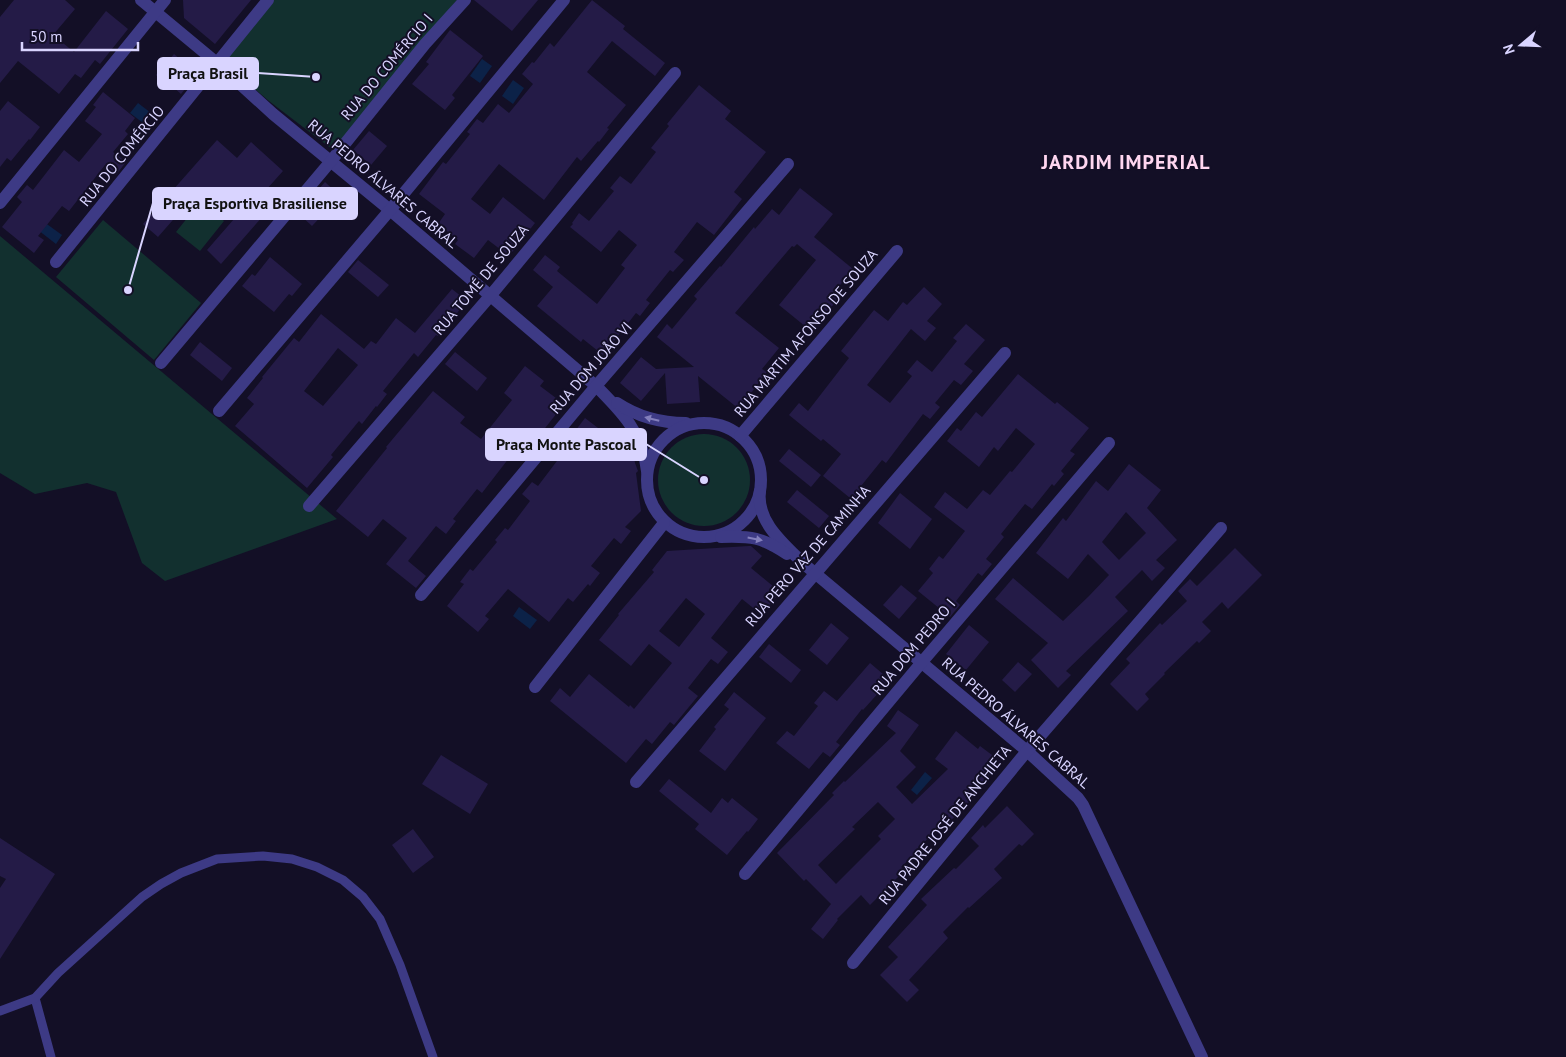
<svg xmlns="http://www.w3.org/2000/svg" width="1566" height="1057" font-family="'PT Sans',sans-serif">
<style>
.green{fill:#12302f}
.water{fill:#0c2248}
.building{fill:#241b47;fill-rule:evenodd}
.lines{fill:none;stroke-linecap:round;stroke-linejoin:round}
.service{stroke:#3d3a85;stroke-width:9}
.minor{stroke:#3d3a85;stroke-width:12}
.oneway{fill:#837fbc}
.labels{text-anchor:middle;stroke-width:4;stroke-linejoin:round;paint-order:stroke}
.street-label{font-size:15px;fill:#d9d4ff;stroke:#130f26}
.district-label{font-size:20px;font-weight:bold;letter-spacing:1px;fill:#ffd6f0;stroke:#130f26}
.leader{fill:none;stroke:#d9d4ff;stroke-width:2}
.callout-dot{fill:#d9d4ff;stroke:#130f26;stroke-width:2}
.callout{fill:#d9d4ff;stroke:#d9d4ff;stroke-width:2}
.callout-label{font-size:16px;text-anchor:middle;font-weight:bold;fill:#111}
</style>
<rect width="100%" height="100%" fill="#130f26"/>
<g class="green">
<polygon points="274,0 457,0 333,150 269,101 223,62"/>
<polygon points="200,202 224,221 200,251 176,232"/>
<polygon points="103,220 201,303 154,360 56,277"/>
<polygon points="0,236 337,519 165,581 142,563 116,492 87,483 35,494 0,473"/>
<circle cx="704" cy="480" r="46"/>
</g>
<g class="water">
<polygon points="482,59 492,66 480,83 470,76"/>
<polygon points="513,80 524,88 513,104 502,96"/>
<polygon points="138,103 151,113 143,123 130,113"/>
<polygon points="44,222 62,235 56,244 38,230"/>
<polygon points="519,607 537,620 530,629 513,616"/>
<polygon points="925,772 932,778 917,795 911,790"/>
</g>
<g class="building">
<polygon points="14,0 65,0 75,9 53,35 74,52 106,11 128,29 100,64 95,60 81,78 75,74 59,94 18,61 0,83 0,17"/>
<polygon points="183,0 251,0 215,44 184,18"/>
<polygon points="474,0 538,0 512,31"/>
<polygon points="592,0 625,26 623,29 665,63 655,76 612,41 587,72 626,105 607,128 609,129 599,142 598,141 581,161 577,157 544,200 499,164 471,199 490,214 503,197 535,223 509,256 488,240 474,258 455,244 458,240 438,224 445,214 419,194 443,162 446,164 470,134 467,132 477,119 483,123 498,104 509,113 533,84 522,74 532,62 534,63 550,43 554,47"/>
<polygon points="450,30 483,56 452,95 455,98 445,110 412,84 429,64 426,62"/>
<polygon points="174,54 197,74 181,94 171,85 169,87 156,75"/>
<polygon points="699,85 731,111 725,119 766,152 734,192 742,199 714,235 697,222 674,252 684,260 673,272 670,270 646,300 650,303 640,316 636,313 603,355 583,339 581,342 537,306 553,287 533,270 545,255 560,267 557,271 597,304 625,268 621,265 637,245 619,230 601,252 570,227 573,224 572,223 579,213 589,221 614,191 610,188 620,176 631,184 656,152 651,148 669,126 667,124"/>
<polygon points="103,92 135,118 125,131 128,134 113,152 126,162 116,175 105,165 69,211 62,206 38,236 44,240 34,253 2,227 22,202 17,197 27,185 33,190 64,150 79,162 102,134 85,121 96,107 93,105"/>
<polygon points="8,101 40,127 30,140 29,139 11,161 7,158 0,167 0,111"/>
<polygon points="369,131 387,146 371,165 353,150"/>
<polygon points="217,140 237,158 251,142 283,171 266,190 277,200 221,264 207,250 234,219 200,189 158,237 143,224"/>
<polygon points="325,182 340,196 312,226 298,213"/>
<polygon points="800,188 833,214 814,237 853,269 833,294 839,298 811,331 779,305 816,260 797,244 794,247 792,246 735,313 779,348 762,369 767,372 739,409 698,376 700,402 667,404 665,373 641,401 620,383 641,357 656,369 694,367 657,337 667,324 672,329 697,299 694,296 720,266 721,267 754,227 755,229 772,209 779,215"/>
<polygon points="270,257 302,284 292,296 289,294 274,312 242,286 252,274 255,276"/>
<polygon points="358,260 389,285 378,297 348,272"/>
<polygon points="924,287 942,304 927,321 936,328 925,341 911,329 867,385 890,403 912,376 907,372 917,360 932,372 957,341 953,338 966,324 985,340 964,364 973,371 961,385 954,380 935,403 940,407 930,419 923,414 886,463 882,460 861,486 865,490 855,502 823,476 841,454 823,439 821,441 789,415 799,403 808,411 849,358 841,351 874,310 888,321 903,302 907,305"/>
<path d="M 452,289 L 467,301 L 438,336 L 436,335 L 418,357 L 414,353 L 383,391 L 387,394 L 377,407 L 376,406 L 362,424 L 359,421 L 331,455 L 333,457 L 307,488 L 235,426 L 254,404 L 247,398 L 263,378 L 262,377 L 294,338 L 299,342 L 321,314 L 364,349 L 371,341 L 376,344 L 396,318 L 415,333 ZM 338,348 L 358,365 L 323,406 L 304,391 Z"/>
<polygon points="200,342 232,368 222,381 190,355"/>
<polygon points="455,352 487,378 477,391 445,364"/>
<polygon points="525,366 544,381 540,386 564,404 542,432 540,431 522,453 516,449 482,493 477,489 453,519 456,521 446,534 436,526 408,561 426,576 416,588 386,564 407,538 383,519 368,537 336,511 387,448 386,447 433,391 465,417 460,423 481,439 512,400 504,393"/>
<polygon points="1018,374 1055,404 1057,402 1089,428 1070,451 1075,454 1061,471 1064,474 1054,486 1052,484 1032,509 1025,504 1001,534 1004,537 986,559 992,564 982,576 978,573 956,601 960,605 950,617 918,591 933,573 929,569 939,556 943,559 965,531 934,507 945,492 967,509 983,490 990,495 1010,471 1012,472 1035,444 1016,428 998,451 994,447 979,467 947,441 957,428 961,431 976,412 982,417"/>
<polygon points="585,418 615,441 617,438 633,451 635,463 638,471 636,473 641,511 625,527 631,531 621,544 614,538 591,566 600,573 590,586 588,584 573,602 568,598 549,622 508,589 485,616 489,619 478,632 447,606 464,584 460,582 470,569 473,571 497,542 495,540 505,528 508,530 530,501 522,494 532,482 538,486 566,449 563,447"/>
<polygon points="789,449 821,475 811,487 779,461"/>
<path d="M 1129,464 L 1161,490 L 1147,508 L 1177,540 L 1156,560 L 1165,568 L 1152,581 L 1142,570 L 1115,597 L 1128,611 L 1066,671 L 1071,675 L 1058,688 L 1031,660 L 1048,643 L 995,599 L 1013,578 L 1063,621 L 1089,596 L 1109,575 L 1088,554 L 1068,579 L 1036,553 L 1063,518 L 1066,521 L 1096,481 L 1108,491 ZM 1126,512 L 1146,533 L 1119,560 L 1102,542 Z"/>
<polygon points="797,490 829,516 819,528 787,502"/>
<polygon points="900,493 932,519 910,549 878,523"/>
<path d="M 749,546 L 751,546 L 762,556 L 751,568 L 780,592 L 762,615 L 742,599 L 711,638 L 728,652 L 718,664 L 711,659 L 688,688 L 698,696 L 674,725 L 670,722 L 652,744 L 646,739 L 626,763 L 550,701 L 560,688 L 570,697 L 589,674 L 629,707 L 630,705 L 634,709 L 672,663 L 649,644 L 631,666 L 599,640 L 619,615 L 618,614 L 654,572 L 652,570 L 667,551 ZM 686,598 L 705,614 L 679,647 L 659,631 Z"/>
<polygon points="1235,548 1262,575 1228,609 1222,602 1202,622 1211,631 1199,643 1197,641 1164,673 1165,674 1145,694 1149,699 1137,711 1110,684 1130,663 1126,659 1160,623 1162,625 1187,601 1178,591 1190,579 1197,586"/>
<polygon points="901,585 917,598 899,619 883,605"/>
<polygon points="831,623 849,638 827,665 809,650"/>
<polygon points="969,625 989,642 966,670 946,654"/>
<polygon points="769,644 801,670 791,683 759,657"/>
<polygon points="1018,662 1032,674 1015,692 1002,680"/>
<polygon points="870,663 890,680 863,710 862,709 836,742 840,745 830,757 823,752 809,769 776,743 787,731 794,736 818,706 814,703 824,691 837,701"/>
<polygon points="734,692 766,718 725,771 699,751 716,729 714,727 729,709 724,705"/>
<path d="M 898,710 L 919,725 L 900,751 L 916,767 L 896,787 L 912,804 L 948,769 L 935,759 L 956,731 L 978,749 L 980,746 L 1000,761 L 966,806 L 949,822 L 947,820 L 916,850 L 918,851 L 901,867 L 905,870 L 870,905 L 861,895 L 837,919 L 838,920 L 823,939 L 811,929 L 831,904 L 806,879 L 804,881 L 777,853 L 834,795 L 832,793 L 844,781 L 845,782 L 896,733 L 887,726 ZM 878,802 L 895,819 L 878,836 L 881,839 L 836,884 L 818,865 L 855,829 L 852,827 Z"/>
<polygon points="441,755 488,784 470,814 422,784"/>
<polygon points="669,779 711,813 722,798 728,803 732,798 758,819 748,832 747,831 727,855 695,829 699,824 659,791"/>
<polygon points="1007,806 1034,834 1022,846 1019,844 994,869 1002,878 969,908 968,907 943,932 948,938 909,980 919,990 907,1002 880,975 898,957 888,947 927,905 921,899 954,868 956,869 979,846 971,838 983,825 985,828"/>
<polygon points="413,829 434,857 413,873 392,845"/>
<polygon points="0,838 55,874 0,959 0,888 6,879 0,876"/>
</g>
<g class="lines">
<g class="service">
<polyline points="35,998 51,1057"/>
<polyline points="0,1011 35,998 58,973 142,897 161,884 181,873 217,859 263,856 292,859 317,867 343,880 363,897 380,919 400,965 433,1057"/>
</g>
<g class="minor">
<path d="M 141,0 L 217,63 L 273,114 L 390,210 L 596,386 C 621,411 643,433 647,471"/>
<polyline points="0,203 165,0"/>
<polyline points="56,262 268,0"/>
<polyline points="161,363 331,161 425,44 465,0"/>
<path d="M 617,403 C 638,417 660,423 686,423"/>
<polyline points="219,411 390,210 564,0"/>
<circle cx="704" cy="480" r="57"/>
<polyline points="740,436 897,251"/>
<path d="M 760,491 C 756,522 784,544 804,564 L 1027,751 L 1078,798 L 1083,805 L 1202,1057"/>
<polyline points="309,506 491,295 675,73"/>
<path d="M 721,537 C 752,536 761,537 787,554"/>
<polyline points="421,595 596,386 788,164"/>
<polyline points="535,687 664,523"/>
<polyline points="636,782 1005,353"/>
<polyline points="745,874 922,662 1109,443"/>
<polyline points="853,963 1027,751 1221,528"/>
</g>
</g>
<defs><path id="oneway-solid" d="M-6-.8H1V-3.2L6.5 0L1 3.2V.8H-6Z" transform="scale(1.25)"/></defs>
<g class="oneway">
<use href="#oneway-solid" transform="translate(652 419) rotate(-166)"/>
<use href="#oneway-solid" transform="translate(755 539) rotate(11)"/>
</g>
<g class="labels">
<g class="street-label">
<text transform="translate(387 67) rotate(-50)" y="5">RUA DO COMÉRCIO I</text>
<text transform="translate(122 156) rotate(-51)" y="5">RUA DO COMÉRCIO</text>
<text transform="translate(383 184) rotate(40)" y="5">RUA PEDRO ÁLVARES CABRAL</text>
<text transform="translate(481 280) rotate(-50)" y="5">RUA TOMÉ DE SOUZA</text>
<text transform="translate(806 333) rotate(-50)" y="5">RUA MARTIM AFONSO DE SOUZA</text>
<text transform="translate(591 368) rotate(-49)" y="5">RUA DOM JOÅO VI</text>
<text transform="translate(808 556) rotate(-49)" y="5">RUA PERO VAZ DE CAMINHA</text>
<text transform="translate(914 647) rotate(-50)" y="5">RUA DOM PEDRO I</text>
<text transform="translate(1016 723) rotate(41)" y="5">RUA PEDRO ÁLVARES CABRAL</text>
<text transform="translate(945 825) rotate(-51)" y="5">RUA PADRE JOSÉ DE ANCHIETA</text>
</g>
<g class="district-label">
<text x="1126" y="169">JARDIM IMPERIAL</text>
</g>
</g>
<path class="leader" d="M316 77L258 73M128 290L153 203M704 480L646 444"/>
<g class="callout-dot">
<circle cx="316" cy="77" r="5"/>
<circle cx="128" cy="290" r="5"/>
<circle cx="704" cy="480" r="5"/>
</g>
<g class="callout">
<rect x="158" y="58" width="100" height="31" rx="5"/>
<rect x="153" y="188" width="204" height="31" rx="5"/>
<rect x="486" y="429" width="160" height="31" rx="5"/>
</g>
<g class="callout-label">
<text x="208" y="79">Praça Brasil</text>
<text x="255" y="209">Praça Esportiva Brasiliense</text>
<text x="566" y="450">Praça Monte Pascoal</text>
</g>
<g transform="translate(1521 45) rotate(251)" stroke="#130f26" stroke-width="4" paint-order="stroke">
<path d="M0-4L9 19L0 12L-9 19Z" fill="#d9d4ff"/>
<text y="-8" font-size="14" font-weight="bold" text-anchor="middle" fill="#d9d4ff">N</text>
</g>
<path d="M22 42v8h116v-8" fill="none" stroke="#d9d4ff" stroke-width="2.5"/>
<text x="30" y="42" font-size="15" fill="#d9d4ff" stroke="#130f26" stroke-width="4" paint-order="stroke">50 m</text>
</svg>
